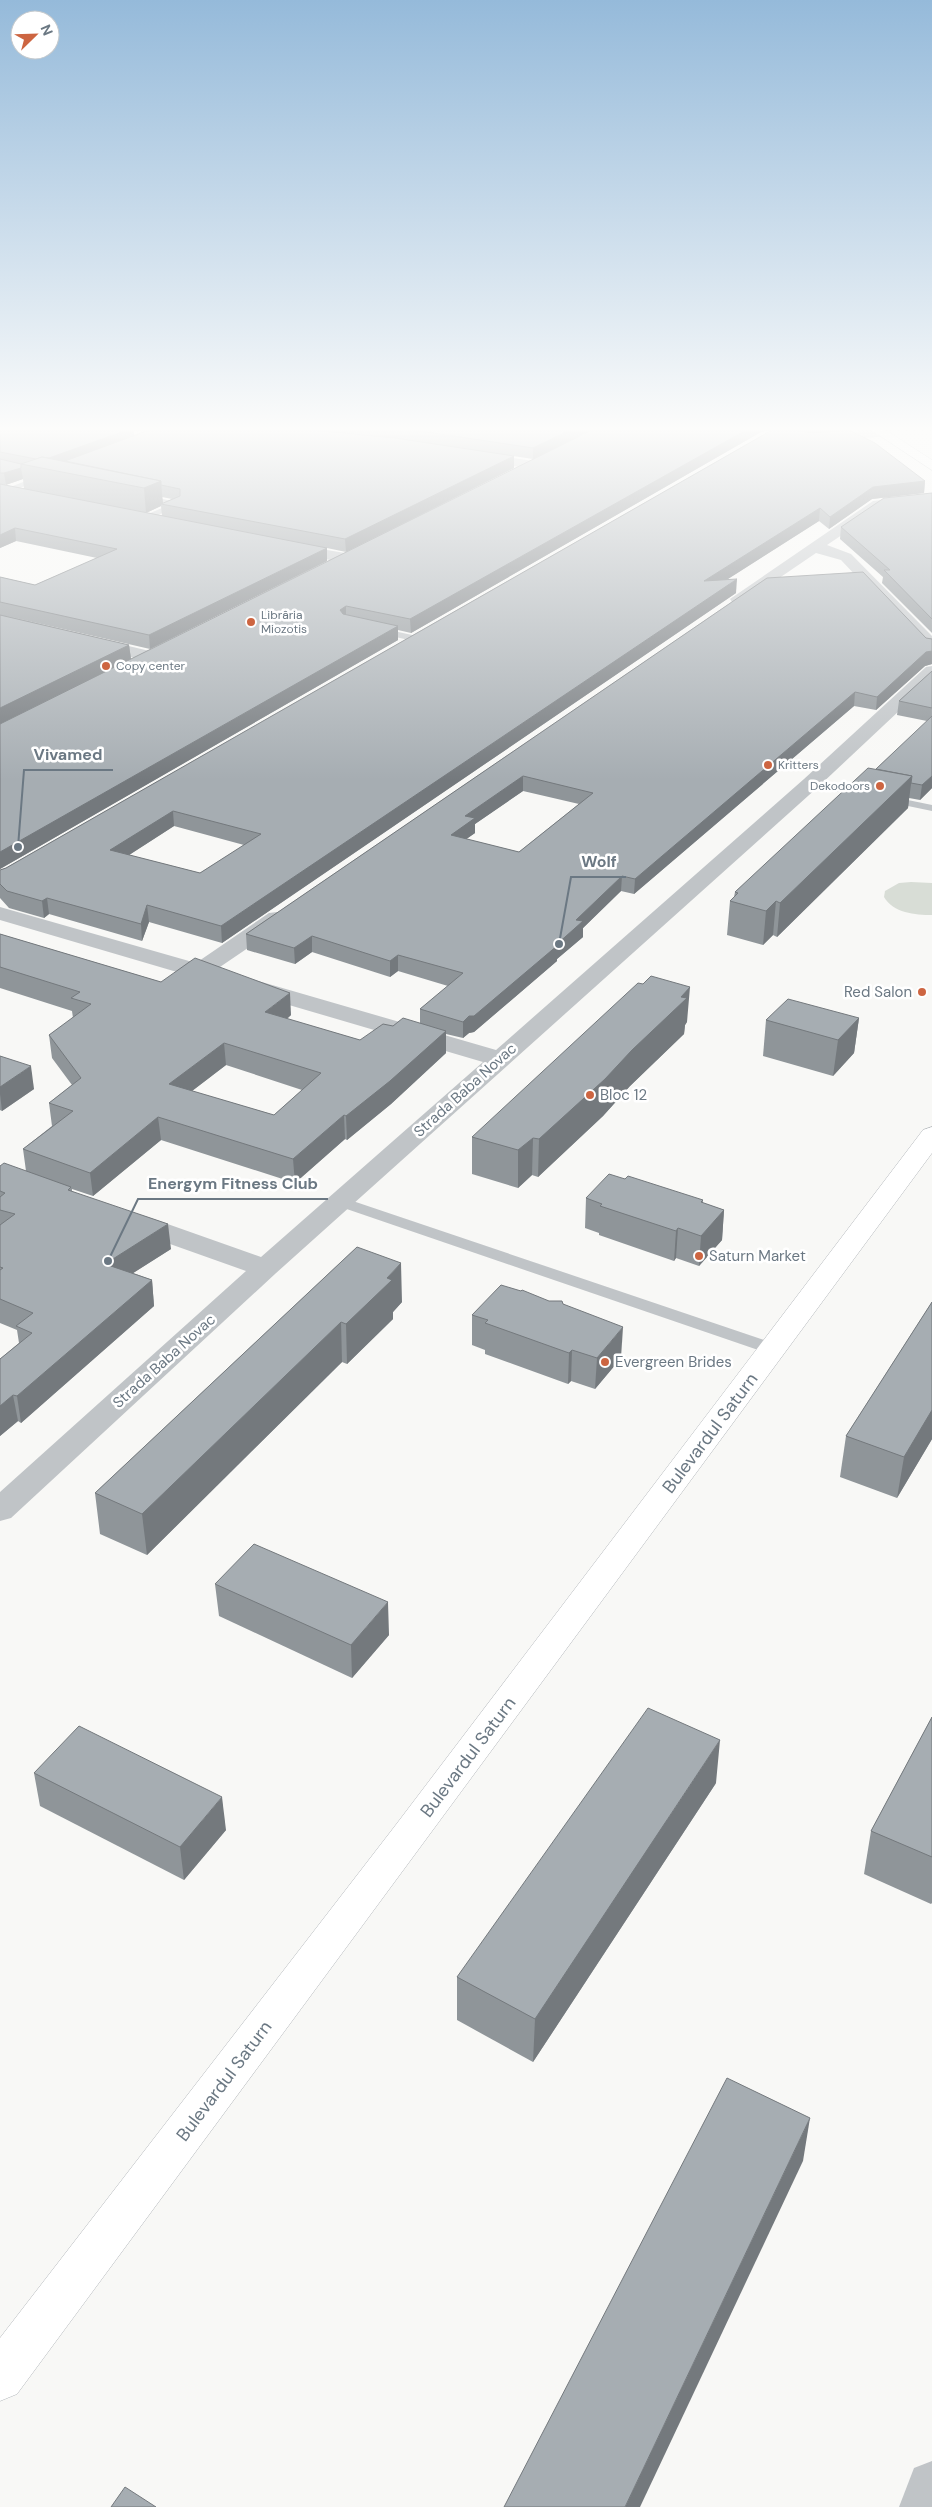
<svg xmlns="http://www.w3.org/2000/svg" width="932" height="2507" font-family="'DM Sans',sans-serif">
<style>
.green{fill:#d8ddd6}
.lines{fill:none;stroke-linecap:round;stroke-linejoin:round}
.secondary-casing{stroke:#b3b7bb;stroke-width:1}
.service{fill:#c0c4c7;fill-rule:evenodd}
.minor{fill:#c0c4c7;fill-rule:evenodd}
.secondary{fill:#fff;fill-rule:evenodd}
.wall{fill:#8f9599;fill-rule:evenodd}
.shaded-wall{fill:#74797d}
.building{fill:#a6adb2;stroke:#74797d;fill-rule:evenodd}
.poi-dot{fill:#cd6541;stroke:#fff;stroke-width:2}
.labels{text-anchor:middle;stroke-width:5;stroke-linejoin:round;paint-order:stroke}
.far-poi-label{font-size:12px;fill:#6b7883;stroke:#fff;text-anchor:start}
.poi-label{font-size:15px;fill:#6b7883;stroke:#fff;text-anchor:start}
.street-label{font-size:15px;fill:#6b7883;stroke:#fff}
.near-street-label{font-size:18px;fill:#6b7883;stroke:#fff}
.leader{fill:none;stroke:#6b7883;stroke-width:2}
.callout-dot{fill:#6b7883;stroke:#fff;stroke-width:2}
.callout-label{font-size:16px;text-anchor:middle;font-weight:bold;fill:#6b7883;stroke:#fff;stroke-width:5;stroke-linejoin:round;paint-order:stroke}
</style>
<rect width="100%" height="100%" fill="#f8f8f6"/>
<path class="green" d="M 911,882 L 932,883 L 932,915 C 915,915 893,913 884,897 L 885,891 L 899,883 Z"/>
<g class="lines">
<g class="secondary-casing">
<g id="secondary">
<polygon points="870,429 884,429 932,460 932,470"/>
<polygon points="932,1127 932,1153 17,2394 0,2401 0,2338 395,1826 923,1130"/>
</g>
</g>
<g class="service">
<polygon points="41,475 48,477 7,493 0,491"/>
<polygon points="139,494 177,502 181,504 144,522 140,519 141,517 169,505 139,498"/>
<polygon points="376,627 421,637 423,639 418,642 373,632 373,628"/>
<polygon points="811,780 932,805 932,811 807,785 805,783"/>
<polygon points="341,1197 779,1345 782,1349 779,1353 767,1353 335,1205 333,1202"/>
</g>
<g class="minor">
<polygon points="884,429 890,433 889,436 822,442 816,438 822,434"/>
<polygon points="478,453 533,461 540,465 533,469 473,460 471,457 473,454"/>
<polygon points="932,494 932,502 882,508 827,545 851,554 932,636 932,651 926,650 841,560 816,553 744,602 732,602 730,599 873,501"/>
<polygon points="291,544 345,553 353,558 345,563 286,551 284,548 286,545"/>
<polygon points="95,638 158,653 160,657 158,661 152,662 89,647 87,643 89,639"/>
<polygon points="932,666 932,680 818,787 275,1274 11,1518 0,1521 0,1492 246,1271 125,1228 122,1222 125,1216 135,1214 145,1216 261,1257 483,1062 0,920 0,907 196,963 269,913 277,912 285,913 288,918 285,923 217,969 496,1050 804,779 926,667"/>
<polygon points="932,2461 932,2507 899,2507 914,2468"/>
</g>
<use href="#secondary" class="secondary"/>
</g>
<g class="wall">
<path d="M 0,429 L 301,429 L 395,438 L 514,456 L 514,468 L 346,552 L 327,548 L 327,561 L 150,649 L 2,615 L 129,645 L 131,659 L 4,722 L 572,440 L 533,459 L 395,438 L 302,429 L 782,429 L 761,432 L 411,633 L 398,630 L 398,640 L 0,869 L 0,577 L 35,585 L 97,558 L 16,541 L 0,548 ZM 134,431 L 144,432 L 134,435 ZM 23,479 L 24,489 L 79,500 L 5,485 ZM 162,497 L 172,499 L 163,503 ZM 161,506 L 162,516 L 146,513 Z"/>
<polygon points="789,429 865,429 812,433"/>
<path d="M 772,430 L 925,481 L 924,493 L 872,499 L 829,529 L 819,521 L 726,580 L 736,593 L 222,943 L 149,922 L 142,941 L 49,914 L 44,918 L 9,908 L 0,898 L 0,870 L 6,868 ZM 174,826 L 244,845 L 200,873 L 129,855 Z"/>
<polygon points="932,493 932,633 882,583 883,577 840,539 841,527"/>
<path d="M 767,578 L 926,638 L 932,639 L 932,664 L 925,666 L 876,710 L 854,706 L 634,894 L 621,891 L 583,928 L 583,937 L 557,959 L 557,961 L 474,1032 L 469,1033 L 463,1038 L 446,1034 L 446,1053 L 391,1104 L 347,1140 L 345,1139 L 295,1183 L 161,1140 L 93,1196 L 72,1189 L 72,1191 L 171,1249 L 133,1273 L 152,1280 L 154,1306 L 21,1423 L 18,1421 L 0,1436 L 0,1359 L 19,1343 L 17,1330 L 0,1323 L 0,1166 L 26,1171 L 23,1149 L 52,1126 L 49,1103 L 72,1085 L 52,1058 L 49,1035 L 73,1018 L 72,1011 L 0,988 L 0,934 L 161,982 L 291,1015 L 287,1019 L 360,1040 L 393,1026 L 420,1023 L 420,1009 L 448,986 L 398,971 L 390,977 L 312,952 L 295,964 L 247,950 L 246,934 ZM 523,791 L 579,804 L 519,852 L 466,839 L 475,833 L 475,824 ZM 226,1065 L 302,1090 L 274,1115 L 192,1091 Z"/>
<polygon points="932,671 932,788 920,800 909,798 908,808 777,937 773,935 763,945 727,935 730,901 734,897 735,892 876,769 927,721 897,715 899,701"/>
<polygon points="859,1018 854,1053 833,1076 763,1056 766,1020"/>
<polygon points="687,1022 685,1025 684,1034 630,1086 603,1116 538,1177 532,1175 518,1188 472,1174 472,1137"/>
<polygon points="0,1056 34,1089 2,1111 0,1110"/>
<polygon points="586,1198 703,1200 703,1203 724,1210 722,1240 699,1266 676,1258 674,1261 599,1235 599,1233 585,1228"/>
<polygon points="357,1247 402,1302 393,1312 393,1319 347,1364 342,1362 147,1555 100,1534 95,1493"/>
<polygon points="549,1301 563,1304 621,1358 595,1389 571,1381 568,1384 485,1354 485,1350 472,1345 472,1315"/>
<polygon points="932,1302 932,1439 897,1498 840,1477 846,1436"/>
<polygon points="215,1584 389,1635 352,1678 219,1616"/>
<polygon points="932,1717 932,1903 931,1904 864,1874 871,1831"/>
<polygon points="34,1773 226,1830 184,1880 40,1806"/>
<polygon points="716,1783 533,2062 457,2020 457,1977"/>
</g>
<g class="shaded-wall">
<polygon points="130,429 133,429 134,439 58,464 43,460"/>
<polygon points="572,429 594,429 533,459 533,448"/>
<polygon points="748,429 782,429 761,432 411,633 410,619"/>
<polygon points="813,429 865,429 812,433"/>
<polygon points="514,456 514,468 346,552 345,539"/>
<polygon points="21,468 23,479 6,485 4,473"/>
<polygon points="161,481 163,504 161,504 161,506 146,513 144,488"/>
<polygon points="925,481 924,493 872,499 829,529 830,517 873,487"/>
<polygon points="820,508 819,521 703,595 704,581"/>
<polygon points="15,528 16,541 0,548 0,535"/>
<polygon points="327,548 327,561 150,649 149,635"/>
<polygon points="737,579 736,593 222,943 221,926"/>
<polygon points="346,606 346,619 340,610"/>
<polygon points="398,626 398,640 0,869 0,852"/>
<polygon points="129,645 131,659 0,724 0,708"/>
<polygon points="932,651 932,664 925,666 876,710 877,697 926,652"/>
<polygon points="855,692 854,706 634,894 635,879"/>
<polygon points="523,776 523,791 475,824 475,833 451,850 451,835 465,816"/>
<polygon points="912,776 908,808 777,937 780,903"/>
<polygon points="932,776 932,788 920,800 922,785"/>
<polygon points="173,811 174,826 112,866 110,850"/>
<polygon points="622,876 621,891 583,928 583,937 557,959 557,961 474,1032 469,1033 463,1038 463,1022 576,920"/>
<polygon points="47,898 49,914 44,918 42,901"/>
<polygon points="776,901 773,935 763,945 766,911"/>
<polygon points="147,905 149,922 142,941 141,924"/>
<polygon points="312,936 312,952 295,964 294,948"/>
<polygon points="398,955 398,971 390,977 390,961"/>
<polygon points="690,987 687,1022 685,1025 684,1034 630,1086 603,1116 538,1177 539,1139"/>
<polygon points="290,993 291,1015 266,1035 265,1012"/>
<polygon points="859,1018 854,1053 833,1076 838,1040"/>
<polygon points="446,1031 446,1053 391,1104 347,1140 346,1116"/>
<polygon points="224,1043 226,1065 171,1107 169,1084"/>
<polygon points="31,1066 34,1089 2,1111 0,1094 0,1087"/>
<polygon points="344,1115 345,1139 295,1183 293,1159"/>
<polygon points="158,1117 161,1140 93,1196 90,1173"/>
<polygon points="533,1138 532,1175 518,1188 518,1150"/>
<polygon points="724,1210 722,1240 699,1266 701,1236"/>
<polygon points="168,1224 171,1249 108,1289 105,1264"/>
<polygon points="678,1228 676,1258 674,1261 676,1231"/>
<polygon points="401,1263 402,1302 393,1312 393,1319 347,1364 346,1324 387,1278"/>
<polygon points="152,1280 154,1306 21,1423 17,1396"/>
<polygon points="341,1322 342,1362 147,1555 142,1514"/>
<polygon points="623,1327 621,1358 595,1389 597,1358"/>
<polygon points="572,1350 571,1381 568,1384 569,1353"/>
<polygon points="13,1395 18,1421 0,1436 0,1406"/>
<polygon points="932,1410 932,1439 897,1498 904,1457"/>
<polygon points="388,1602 389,1635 352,1678 351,1645"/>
<polygon points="720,1740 716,1783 533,2062 535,2019"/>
<polygon points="222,1797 226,1830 184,1880 180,1847"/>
<polygon points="810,2118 803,2161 640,2507 625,2507"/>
</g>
<g class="building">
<polygon points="4,429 130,429 49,458 42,457 36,459 0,452 0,430"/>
<polygon points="152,429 301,429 395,438 514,456 345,539 161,504 180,496 180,489 161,485 161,481 65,461"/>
<polygon points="407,429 572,429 533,448"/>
<polygon points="594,429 748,429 410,619 346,606 340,610 343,614 398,626 0,852 0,724"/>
<path d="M 788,429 L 813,433 L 849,430 L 875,443 L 925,481 L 873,487 L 830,517 L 820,508 L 704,581 L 737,579 L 221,926 L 147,905 L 141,924 L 47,898 L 42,901 L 7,891 L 0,884 L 0,870 L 6,868 L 772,430 ZM 173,811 L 261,834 L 200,873 L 110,850 Z"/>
<polygon points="42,457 161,481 144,488 21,464"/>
<polygon points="0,459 21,464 21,468 4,473 0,473"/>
<polygon points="0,484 327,548 149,635 0,602 0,577 35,585 117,549 15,528 0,535"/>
<polygon points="932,493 932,619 884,570 890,570 841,527 884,498"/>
<path d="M 863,572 L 926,638 L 932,639 L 932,651 L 926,652 L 877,697 L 855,692 L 635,879 L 622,876 L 576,920 L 583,921 L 556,945 L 558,945 L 474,1016 L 469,1016 L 463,1022 L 420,1009 L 463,973 L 398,955 L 390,961 L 312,936 L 294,948 L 246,934 L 767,578 ZM 523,776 L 593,793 L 519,852 L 451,835 L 475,818 L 465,816 Z"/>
<polygon points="0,615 129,645 0,708"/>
<polygon points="932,671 932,708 899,701"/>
<polygon points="932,716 932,776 922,785 911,783 912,776 876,769"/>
<polygon points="868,768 912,776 780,903 776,901 766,911 730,901 738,893 735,892"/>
<path d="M 0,934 L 161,982 L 195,958 L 290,993 L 265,1012 L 360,1040 L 383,1024 L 393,1026 L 403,1018 L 446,1031 L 390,1081 L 346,1116 L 344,1115 L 293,1159 L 158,1117 L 90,1173 L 23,1149 L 73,1111 L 49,1103 L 81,1078 L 49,1035 L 91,1004 L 71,998 L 80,992 L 0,967 ZM 224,1043 L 321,1073 L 274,1115 L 169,1084 Z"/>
<polygon points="651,976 690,987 681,997 687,998 632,1050 605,1079 539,1139 533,1138 518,1150 472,1137 638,983 643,984"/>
<polygon points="788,999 859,1018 838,1040 766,1020"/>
<polygon points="0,1056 31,1066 0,1087"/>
<polygon points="4,1163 71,1187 68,1190 168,1224 105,1264 152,1280 17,1396 13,1395 0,1406 0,1359 32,1333 16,1326 33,1313 0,1299 0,1270 3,1268 0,1267 0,1225 15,1214 0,1210 0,1197 5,1193 0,1191 0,1166"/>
<polygon points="609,1174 625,1179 628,1176 703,1200 701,1202 724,1210 701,1236 678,1228 676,1231 600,1206 602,1204 586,1198"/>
<polygon points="357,1247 401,1263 387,1278 392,1280 346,1324 341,1322 142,1514 95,1493"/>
<polygon points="501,1285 521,1291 522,1290 549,1301 562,1301 563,1304 623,1327 597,1358 572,1350 569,1353 485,1323 488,1320 472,1315"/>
<polygon points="932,1302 932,1410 904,1457 846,1436"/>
<polygon points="254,1544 388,1602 351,1645 215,1584"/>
<polygon points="648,1708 720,1740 535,2019 457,1977"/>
<polygon points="932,1717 932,1857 871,1831"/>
<polygon points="79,1726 222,1797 180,1847 34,1773"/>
<polygon points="727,2078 810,2118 625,2507 504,2507"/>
<polygon points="125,2487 156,2507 111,2507"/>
</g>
<linearGradient id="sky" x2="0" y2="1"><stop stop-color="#95bada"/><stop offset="0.55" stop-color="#fcfcfb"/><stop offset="1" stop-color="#fcfcfb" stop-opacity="0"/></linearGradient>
<rect width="932" height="780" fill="url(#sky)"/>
<g class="poi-dot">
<circle cx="251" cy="622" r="5"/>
<circle cx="106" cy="666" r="5"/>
<circle cx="768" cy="765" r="5"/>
<circle cx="880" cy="786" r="5"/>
<circle cx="922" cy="992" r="5"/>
<circle cx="590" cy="1095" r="5"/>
<circle cx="699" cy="1256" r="5"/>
<circle cx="605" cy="1362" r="5"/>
</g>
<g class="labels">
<g class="far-poi-label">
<text x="261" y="619">Librăria<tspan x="261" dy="14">Miozotis</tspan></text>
<text x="116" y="670">Copy center</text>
<text x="778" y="769">Kritters</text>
<text x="870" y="790" text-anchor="end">Dekodoors</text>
</g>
<g class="poi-label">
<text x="912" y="997" text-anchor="end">Red Salon</text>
<text x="600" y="1100">Bloc 12</text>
<text x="709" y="1261">Saturn Market</text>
<text x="615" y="1367">Evergreen Brides</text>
</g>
<g class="street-label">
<text transform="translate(465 1090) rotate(-42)" y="5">Strada Baba Novac</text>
<text transform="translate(164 1361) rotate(-42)" y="5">Strada Baba Novac</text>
</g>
<g class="near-street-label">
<text transform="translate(710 1433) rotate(-53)" y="6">Bulevardul Saturn</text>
<text transform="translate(468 1757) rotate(-53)" y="6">Bulevardul Saturn</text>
<text transform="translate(224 2081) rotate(-53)" y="6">Bulevardul Saturn</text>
</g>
</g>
<path class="leader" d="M18 847L24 770H113M559 944L571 877H626M108 1261L138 1199H328"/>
<g class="callout-dot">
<circle cx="18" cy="847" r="5"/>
<circle cx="559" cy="944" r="5"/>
<circle cx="108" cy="1261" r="5"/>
</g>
<g class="callout-label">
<text x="68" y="760">Vivamed</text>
<text x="599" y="867">Wolf</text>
<text x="233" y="1189">Energym Fitness Club</text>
</g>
<g transform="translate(35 35) rotate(67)"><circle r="24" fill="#ffffff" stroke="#c4c9cd"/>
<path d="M0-4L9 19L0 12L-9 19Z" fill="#cd6541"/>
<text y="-8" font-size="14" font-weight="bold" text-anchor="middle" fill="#6b7883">N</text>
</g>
</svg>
